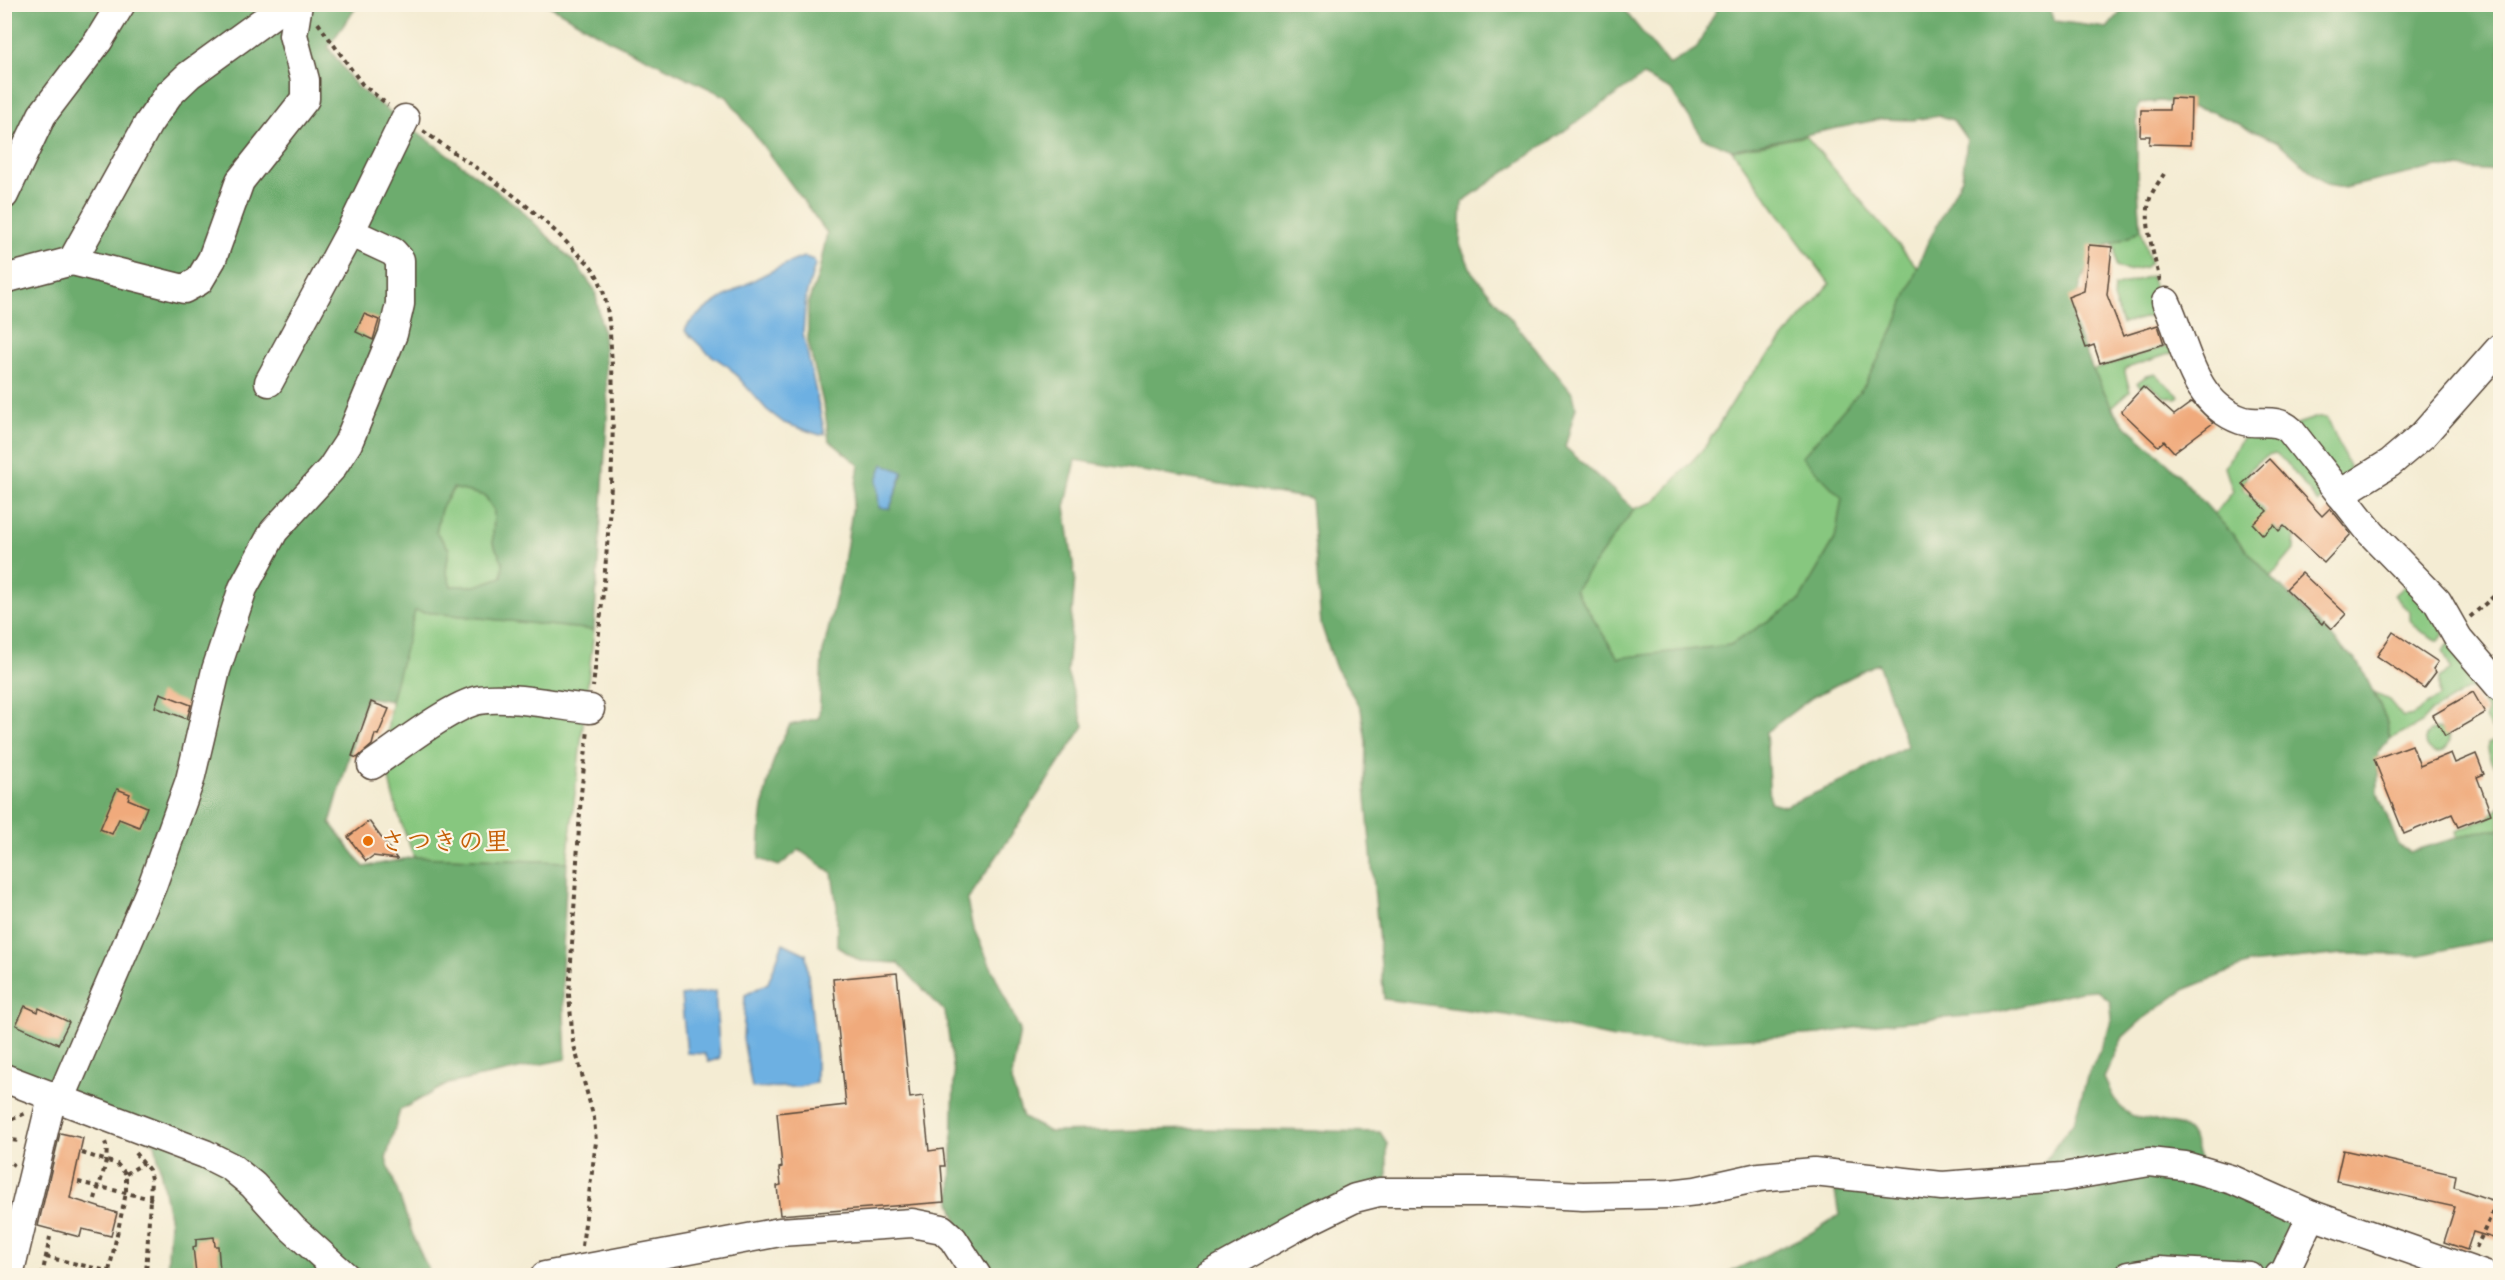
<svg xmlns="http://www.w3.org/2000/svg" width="2505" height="1280" font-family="Caveat,'Klee One',sans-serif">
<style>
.green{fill:#87c77f;stroke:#61784e;stroke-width:1.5}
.forest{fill:#6dac6e;stroke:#546b46;stroke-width:1.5;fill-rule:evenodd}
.water{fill:#6db0e2;stroke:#546d80;stroke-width:1.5}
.building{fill:#f0aa7c}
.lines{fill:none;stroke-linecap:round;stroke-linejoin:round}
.minor-casing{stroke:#574739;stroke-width:31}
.path{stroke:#574739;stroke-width:4;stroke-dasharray:4.5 4.5;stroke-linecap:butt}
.minor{stroke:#fff;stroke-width:28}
.food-dot{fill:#e8710a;stroke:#fcf5e5;stroke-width:2}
.labels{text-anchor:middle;stroke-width:4.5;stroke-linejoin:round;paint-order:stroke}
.food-label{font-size:26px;font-weight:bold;fill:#c56008;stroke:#fcf5e5;text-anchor:start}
</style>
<rect width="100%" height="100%" fill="#fcf5e5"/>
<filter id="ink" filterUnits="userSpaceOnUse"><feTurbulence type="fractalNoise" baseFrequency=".0167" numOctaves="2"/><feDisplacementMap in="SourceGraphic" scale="12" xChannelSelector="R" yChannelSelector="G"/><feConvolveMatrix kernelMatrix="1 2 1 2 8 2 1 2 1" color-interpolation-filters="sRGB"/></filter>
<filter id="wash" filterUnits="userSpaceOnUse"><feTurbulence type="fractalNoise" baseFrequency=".008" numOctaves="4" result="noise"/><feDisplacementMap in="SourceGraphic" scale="24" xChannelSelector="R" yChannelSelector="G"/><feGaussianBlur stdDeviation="1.35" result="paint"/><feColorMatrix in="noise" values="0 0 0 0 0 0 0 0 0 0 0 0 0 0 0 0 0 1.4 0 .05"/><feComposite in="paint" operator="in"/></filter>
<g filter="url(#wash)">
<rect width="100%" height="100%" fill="#f4ecd3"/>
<g class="green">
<polygon points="1806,136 1918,268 1893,331 1864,387 1803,457 1842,498 1835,539 1799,601 1731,645 1618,659 1575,590 1634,509 1654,502 1705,447 1744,384 1830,284 1732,150"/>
<polygon points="2141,229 2150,262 2145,267 2127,271 2116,266 2115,249 2112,244"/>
<polygon points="2151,276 2162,309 2148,317 2122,324 2113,298 2114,287"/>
<polygon points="2175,343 2178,351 2124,369 2130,391 2112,407 2093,370"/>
<polygon points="2155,374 2179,396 2176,398 2163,396 2148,383 2140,387 2137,383 2146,376"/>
<polygon points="2318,417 2327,417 2351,471 2344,483 2293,425"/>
<path d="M 2253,428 L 2278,428 L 2330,491 L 2318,503 L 2286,462 L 2275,454 C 2257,457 2246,471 2243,488 L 2268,516 L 2267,519 L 2277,532 L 2282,531 L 2306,509 L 2295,536 L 2294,550 L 2271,577 L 2214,514 L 2233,492 L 2225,467 L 2241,440 Z"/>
<polygon points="454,488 485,496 494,510 493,543 503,562 502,577 476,586 451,586 446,571 449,549 436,532 441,509"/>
<polygon points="2410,581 2444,634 2439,641 2420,631 2410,620 2410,613 2394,595"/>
<path d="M 415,611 L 594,630 L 567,862 L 414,857 C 403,828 391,799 388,769 C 382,715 401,662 415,611 Z"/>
<polygon points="2453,639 2500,693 2500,725 2491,729 2485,718 2487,711 2475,690 2469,689 2432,711 2420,724 2390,739 2386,719 2374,693 2389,700 2403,717 2413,715 2439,696 2439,678 2451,670 2443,650"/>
<circle cx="2437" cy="741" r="12"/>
<path d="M 2500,737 L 2500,771 C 2490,763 2488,757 2488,743 Z"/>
<polygon points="2500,806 2500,829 2457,838 2456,831 2488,818"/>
</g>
<g class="forest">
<path d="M 4,5 L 358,5 L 328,47 L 357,87 L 517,206 L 576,264 L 595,290 L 603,334 L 608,406 L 594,630 L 415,611 L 391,701 L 366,697 L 330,823 L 364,867 L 414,857 L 567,862 L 562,970 L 566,1059 L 448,1084 L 400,1110 L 386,1159 L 415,1241 L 431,1275 L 167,1275 L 170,1222 L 155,1143 L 5,1073 ZM 453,488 L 485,496 L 494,510 L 493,543 L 503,562 L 502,577 L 476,586 L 451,586 L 446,571 L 449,549 L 436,532 L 441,509 Z"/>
<path d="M 548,5 L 1620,5 L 1669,65 L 1696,49 L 1719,5 L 2048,5 L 2055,21 L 2107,28 L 2127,5 L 2500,5 L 2500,171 L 2438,167 L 2344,188 L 2326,185 L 2278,142 L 2213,112 L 2161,101 L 2140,103 L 2137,111 L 2137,174 L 2141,229 L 2129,237 L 2095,250 L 2081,283 L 2072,320 L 2093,370 L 2112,407 L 2121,421 L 2170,465 L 2271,577 L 2360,665 L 2386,719 L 2390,739 L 2378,752 L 2378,794 L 2399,846 L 2410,852 L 2475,832 L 2500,829 L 2500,938 L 2420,955 L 2342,954 L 2249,964 L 2186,989 L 2143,1019 L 2123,1037 L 2104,1078 C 2110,1090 2114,1102 2124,1110 C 2141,1126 2175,1115 2190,1134 C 2196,1141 2198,1156 2202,1164 L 2317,1224 L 2294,1275 L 1724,1275 L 1811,1233 L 1839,1215 L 1833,1180 L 2027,1185 L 2074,1121 L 2087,1078 L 2107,1035 L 2112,1016 L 2110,1002 L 2098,990 L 2080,991 L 1989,1014 L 1877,1024 L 1820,1034 L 1664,1043 L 1614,1038 L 1507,1015 L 1384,999 L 1365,786 L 1366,742 L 1361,709 L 1335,666 L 1321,624 L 1311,499 L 1076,460 L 1065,507 L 1075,577 L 1067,672 L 1084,726 L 967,901 L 972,925 L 1020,1030 L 1011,1081 L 1023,1118 L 1050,1132 L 1201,1129 L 1380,1132 L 1387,1143 L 1387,1184 L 1198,1275 L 983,1275 L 963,1241 L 951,1202 L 954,1073 L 945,1012 L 898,963 L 860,961 L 837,946 L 837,907 L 832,873 L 799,850 L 779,866 L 759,859 C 760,816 767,762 790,725 L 819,718 L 822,656 L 844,563 L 859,465 L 829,440 L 825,411 L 808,341 L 808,303 L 818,276 L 827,233 L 727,97 L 607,39 ZM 1643,76 L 1671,90 L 1703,138 L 1732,150 L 1881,119 L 1912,120 L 1940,116 L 1953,120 L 1967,140 L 1962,178 L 1926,246 L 1893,331 L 1864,386 L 1802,457 L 1842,498 L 1835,539 L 1799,601 L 1730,645 L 1618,658 L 1575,590 L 1634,509 L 1565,447 L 1576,407 L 1573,394 L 1472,272 L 1460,244 L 1462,202 ZM 883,465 L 903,473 L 890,508 ZM 1878,663 L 1907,746 L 1841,782 L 1785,806 L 1770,802 L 1766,732 L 1813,697 Z"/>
</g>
<g class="water">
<path d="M 805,257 L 814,260 L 815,265 L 806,296 L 803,333 L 825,434 L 820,435 L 784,423 L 767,410 L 729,367 L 708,353 L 685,331 C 689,311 782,263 805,257 Z"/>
<polygon points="883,464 903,472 890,508 879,508 877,480"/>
<polygon points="783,943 806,954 816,1057 816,1083 798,1087 752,1088 743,1039 745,995 768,983"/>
<polygon points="715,991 720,1058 709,1062 705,1054 687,1053 681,996"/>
</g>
<g id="blocks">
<g class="building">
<polygon points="2170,98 2191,99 2190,145 2149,144 2150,136 2140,136 2141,110 2169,110"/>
<polygon points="2089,245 2112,247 2107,295 2123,336 2158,325 2164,344 2100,363 2094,345 2086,348 2068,297 2084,291"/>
<polygon points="364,314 379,320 373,340 356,332"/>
<polygon points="2143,387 2174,415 2192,402 2213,423 2174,452 2164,441 2158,446 2121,411"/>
<polygon points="2269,459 2322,516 2330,508 2351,534 2324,563 2284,526 2279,531 2274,525 2263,535 2253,524 2267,511 2242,484"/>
<polygon points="2302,573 2346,614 2332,629 2324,621 2322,624 2286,589"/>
<polygon points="2393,632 2438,662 2433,669 2436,672 2424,688 2377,656"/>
<polygon points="2473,692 2485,713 2445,736 2433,715"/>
<polygon points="160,693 191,705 187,719 155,707"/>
<polygon points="371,702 389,709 378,735 375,734 372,745 357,758 352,756"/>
<polygon points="2412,745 2420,766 2451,753 2455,763 2476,754 2484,774 2477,777 2491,814 2458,827 2452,814 2404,834 2374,759"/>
<polygon points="117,789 130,794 128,799 147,807 139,827 119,819 112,834 100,829"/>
<polygon points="369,821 397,859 373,856 366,861 348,837"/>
<polygon points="897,973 910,1098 923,1096 929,1151 943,1149 945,1166 941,1166 944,1202 780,1215 777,1186 781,1185 779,1168 782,1167 777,1113 846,1105 833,979"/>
<polygon points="25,1006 38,1012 39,1008 69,1022 58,1044 16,1025"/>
<polygon points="60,1133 83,1138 70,1198 117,1213 111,1236 82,1229 80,1237 38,1226"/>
<polygon points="2343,1150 2456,1175 2454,1187 2500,1203 2500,1240 2473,1232 2467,1250 2444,1242 2455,1207 2336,1181"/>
<polygon points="214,1237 215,1246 218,1246 220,1271 196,1273 193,1247 196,1246 196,1239"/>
</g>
</g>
</g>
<g filter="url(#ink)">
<use href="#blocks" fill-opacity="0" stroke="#574739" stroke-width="1.5"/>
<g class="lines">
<g class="minor-casing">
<g id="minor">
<polyline points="4,195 42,115 99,40 121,4"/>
<polyline points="72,261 184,289 199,281 212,259 240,181 305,99 305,80 293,35 298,4"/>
<polyline points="4,279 72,261 148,124 169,94 189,75 287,4"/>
<path d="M 2166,302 C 2186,344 2191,402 2241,420 C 2258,426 2276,417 2290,430 L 2371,533 L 2437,601 L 2458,638 L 2500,687"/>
<polyline points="269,382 350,232"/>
<polyline points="2340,494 2390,463 2423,435 2500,348"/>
<path d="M 372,765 C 397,748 452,705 479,700 C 509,695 559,706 590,709"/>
<polyline points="4,1078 205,1154 231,1167 253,1185 293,1229 345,1276"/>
<polyline points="60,1100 152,886 190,780 216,670 243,588 274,531 331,469 348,443 393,334 400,304 400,260 393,252 350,232 405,119"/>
<polyline points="9,1276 52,1097"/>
<polyline points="545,1276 780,1232 912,1223 942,1229 953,1239 977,1276"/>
<polyline points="1208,1276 1300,1225 1355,1198 1379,1192 1501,1192 1583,1196 1670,1194 1696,1191 1759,1177 1814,1172 1942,1186 2063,1177 2149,1162 2185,1166 2233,1180 2312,1215 2486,1276"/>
<polyline points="2129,1276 2159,1271 2249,1276"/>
<polyline points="2279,1276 2284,1274 2312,1215"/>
</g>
</g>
<g class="path">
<polyline points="318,23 362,84 388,105"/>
<path d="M 423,131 C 475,167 526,200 570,246 C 577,254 589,262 595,272 C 610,298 610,336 612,365 C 616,472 605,581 593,687"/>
<path d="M 2160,281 C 2155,260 2144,224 2149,202 C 2151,192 2159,182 2164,174"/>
<polyline points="2470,617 2500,591"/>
<polyline points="4,1123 26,1113"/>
<polyline points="4,1139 19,1141"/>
<polyline points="82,1153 117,1164 126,1174 126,1193 108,1276"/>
<polyline points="135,1153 149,1170 151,1179 146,1276"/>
<polyline points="4,1158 14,1165"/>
<polyline points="126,1174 144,1163"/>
<polyline points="78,1182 152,1199"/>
<path d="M 95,1199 C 99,1184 111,1157 105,1142"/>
<polyline points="582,1246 596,1142 594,1118 573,1042 569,995 581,794 588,730"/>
<polyline points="2476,1248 2500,1197"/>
<polyline points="46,1257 130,1276"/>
<polyline points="42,1276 50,1237"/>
</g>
<use href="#minor" class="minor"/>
</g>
</g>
<circle class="food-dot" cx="368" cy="841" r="6"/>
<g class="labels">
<g class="food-label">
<text x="380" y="850">さつきの里</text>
</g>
</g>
<rect width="2505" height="1280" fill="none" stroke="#fcf5e5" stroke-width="24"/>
</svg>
